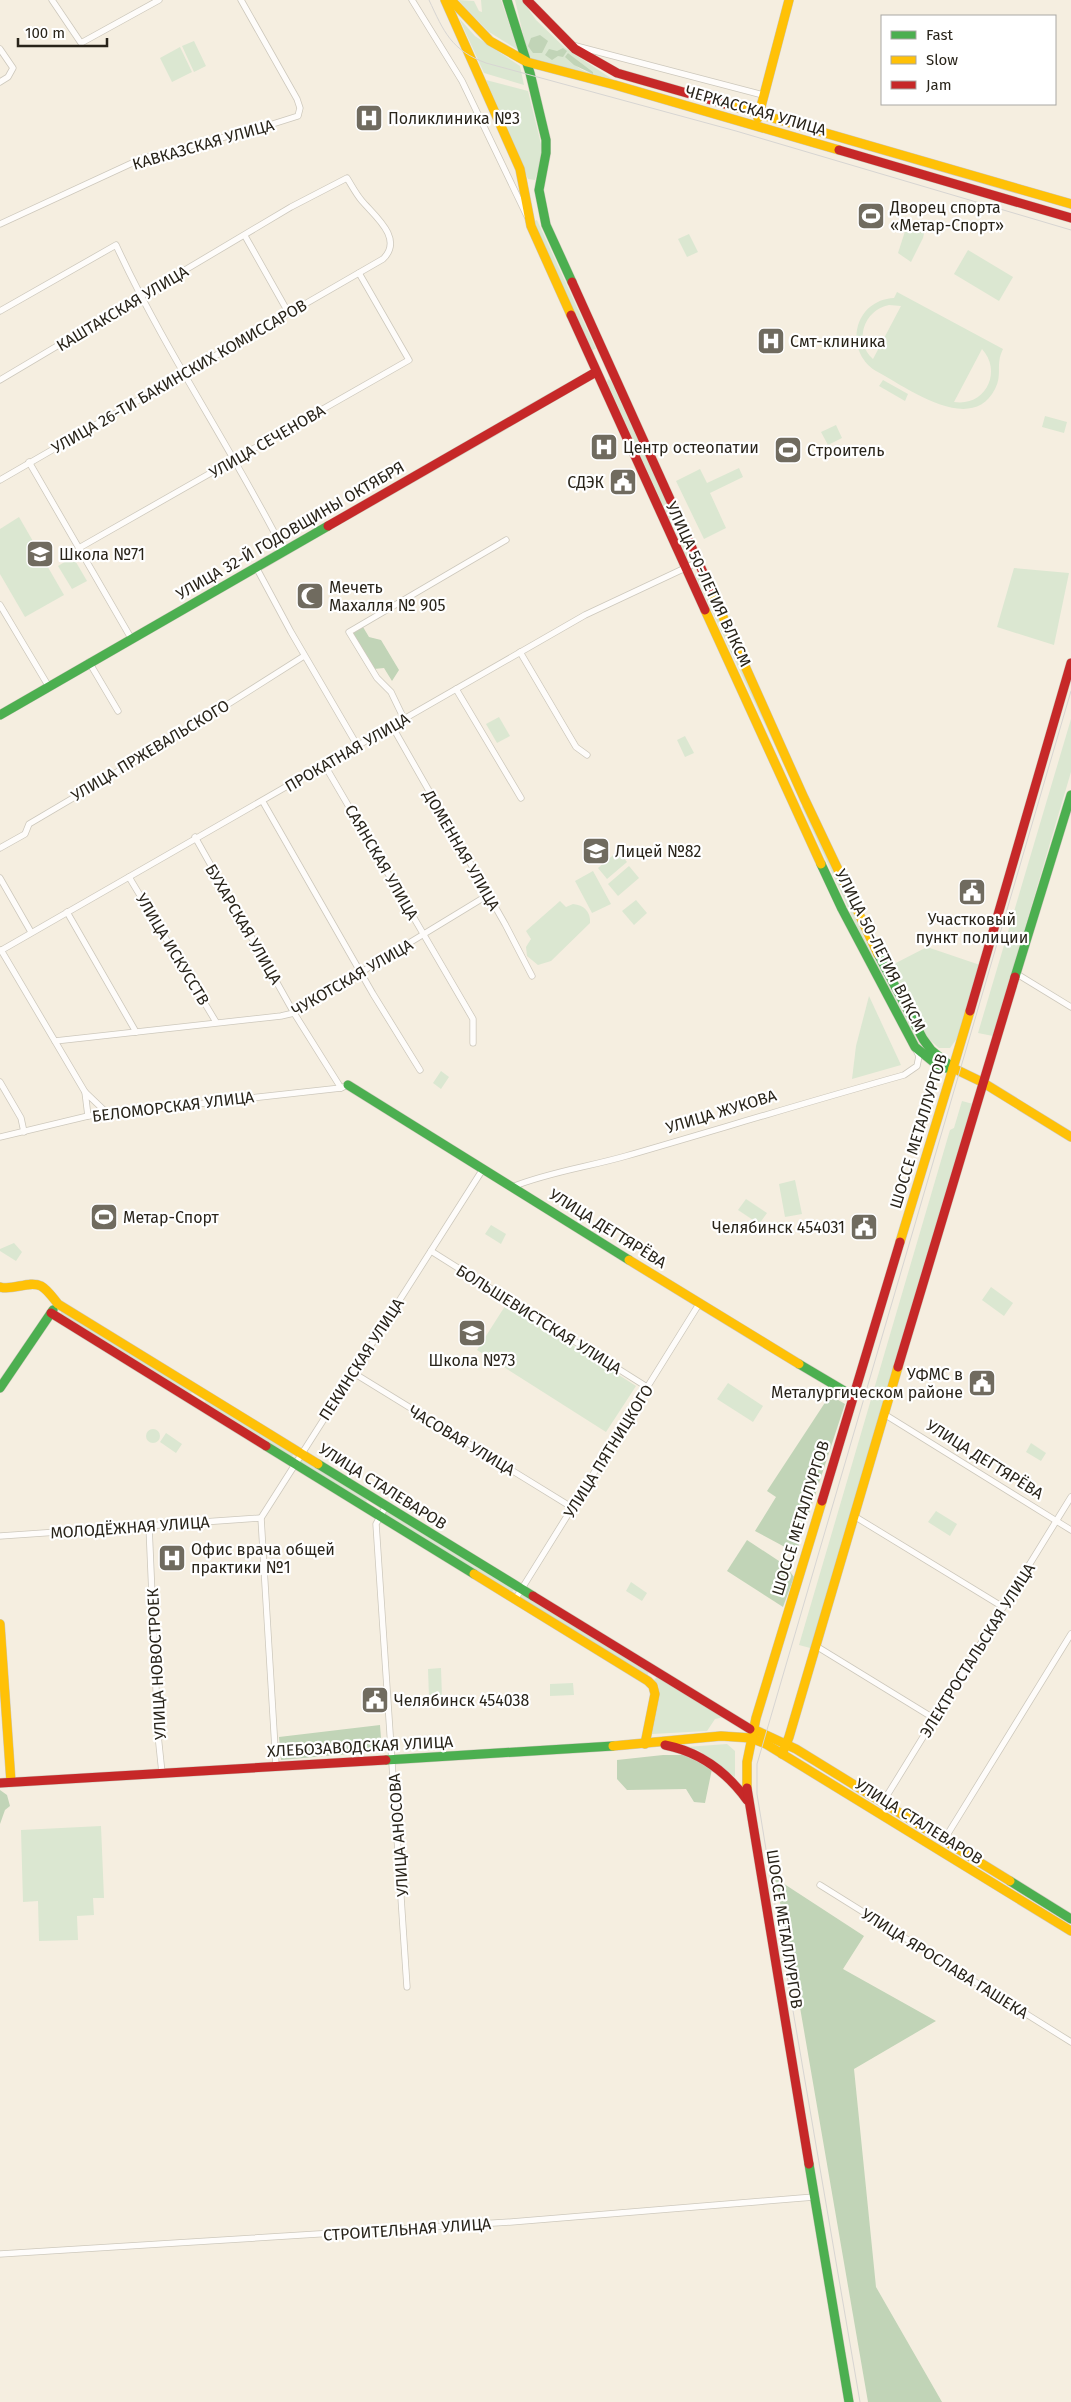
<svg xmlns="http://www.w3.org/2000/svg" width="1071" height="2402" font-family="'Fira Sans',sans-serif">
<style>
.green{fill:#dbe7d1;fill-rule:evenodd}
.forest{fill:#c1d4b7}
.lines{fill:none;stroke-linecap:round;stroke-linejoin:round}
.street-casing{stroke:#cdc8bc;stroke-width:7}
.fast-casing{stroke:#cdc8bc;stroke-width:10}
.slow-casing{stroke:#cdc8bc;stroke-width:10}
.jam-casing{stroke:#cdc8bc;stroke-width:10}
.street{stroke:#fefcfa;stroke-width:5.5}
.fast{stroke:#4caf50;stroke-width:9}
.slow{stroke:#ffc107;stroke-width:9}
.jam{stroke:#c62828;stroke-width:9}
.tram{stroke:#d7d5d2;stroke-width:1}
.labels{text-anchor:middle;stroke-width:4.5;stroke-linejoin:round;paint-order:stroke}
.street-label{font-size:16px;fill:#29241a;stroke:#fff}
.poi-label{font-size:16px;fill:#29241a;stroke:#fff;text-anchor:start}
</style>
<rect width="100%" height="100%" fill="#f5eee0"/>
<g class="green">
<polygon points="458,0 474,1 479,11 482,12 481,0 501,0 518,50 489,32"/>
<path d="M 515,0 L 522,0 L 536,20 L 564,47 L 612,79 L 529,59 ZM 568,53 L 593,72 L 593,73 C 581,72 572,64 568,53 Z"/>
<polygon points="459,18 475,36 520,66 524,85 484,73"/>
<polygon points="194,41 206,66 194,72 182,46"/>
<polygon points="180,47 192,72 172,82 160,58"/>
<polygon points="486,80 528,91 541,144 541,161 535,180 528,179"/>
<polygon points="537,220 596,349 592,350 535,226 534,221"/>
<polygon points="908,222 925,229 923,238 911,262 898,253"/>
<polygon points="689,234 698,252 687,257 678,239"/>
<polygon points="968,250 1013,277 999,301 954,274"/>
<path d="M 897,292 L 1003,349 C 995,365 1003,374 995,389 C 971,436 906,387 876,371 C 843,350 854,300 894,298 ZM 889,305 L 901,306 L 873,359 C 853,341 864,310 889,305 ZM 982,349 C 1003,372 985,407 954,402 Z"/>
<polygon points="608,379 611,381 691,556 687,558 607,382"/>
<polygon points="883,380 908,394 905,401 879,386"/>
<polygon points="1045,416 1067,422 1064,433 1042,427"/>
<polygon points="836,425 842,438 828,445 821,432"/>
<polygon points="739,468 743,477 710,493 726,528 704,539 676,481 700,469 707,483"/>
<polygon points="19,517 64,595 25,617 0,574 0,529"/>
<polygon points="73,557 87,581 72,589 58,566"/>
<polygon points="1014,568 1069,573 1054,645 997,627"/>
<polygon points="698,573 798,795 695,575"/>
<polygon points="499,717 510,736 497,743 486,724"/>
<polygon points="1071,719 1071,772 993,1036 978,1033"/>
<polygon points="685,736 694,753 685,757 677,740"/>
<polygon points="803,805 869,948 920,1045 934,1056 918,1046 867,949 802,807"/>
<polygon points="618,851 627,862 607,879 598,868"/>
<polygon points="629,866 639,878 618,896 608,884"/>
<polygon points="593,871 611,904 592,913 575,881"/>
<polygon points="636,900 647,913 634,925 622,911"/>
<path d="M 560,901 L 566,907 L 573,904 C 584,905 591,912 590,923 L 551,961 L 538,965 L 527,956 L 526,947 L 531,939 L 526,931 Z"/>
<polygon points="927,947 980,965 958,1037 950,1048 939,1048 925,1036 892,965"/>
<polygon points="869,996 901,1065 852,1079 856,1046"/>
<polygon points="441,1071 449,1077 441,1089 433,1083"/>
<polygon points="962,1101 973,1104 814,1649 799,1645 950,1130 954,1128"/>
<polygon points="795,1180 802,1214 785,1217 779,1184"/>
<polygon points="746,1199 767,1213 759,1224 738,1210"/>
<polygon points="491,1225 506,1234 501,1244 485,1234"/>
<polygon points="14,1243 22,1252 16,1261 0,1251 0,1249"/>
<polygon points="991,1287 1013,1303 1004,1316 982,1300"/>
<polygon points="507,1303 636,1386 606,1432 477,1350"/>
<polygon points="61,1309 193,1390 191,1394 61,1314"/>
<polygon points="728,1383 763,1406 753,1422 717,1399"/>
<polygon points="207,1398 295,1452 291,1458 204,1404"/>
<circle cx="153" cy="1436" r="7"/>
<polygon points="166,1433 182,1444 176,1453 160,1442"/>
<polygon points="1031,1443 1046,1453 1041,1461 1026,1452"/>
<polygon points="302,1458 368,1498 365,1504 300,1462"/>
<polygon points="387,1508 515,1588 512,1592 384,1513"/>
<polygon points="936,1511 957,1524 950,1536 928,1522"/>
<polygon points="631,1582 647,1593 642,1601 626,1591"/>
<polygon points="525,1592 649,1672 647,1676 521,1599 522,1593"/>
<polygon points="441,1668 442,1697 429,1698 428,1669"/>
<polygon points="658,1676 724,1717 715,1719 707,1731 652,1734 660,1694 658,1684 653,1681"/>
<polygon points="573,1683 574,1695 550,1696 550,1684"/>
<polygon points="727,1744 735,1751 735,1777 698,1750 686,1747"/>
<polygon points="101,1826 104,1898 93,1898 94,1915 77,1916 78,1940 39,1941 38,1901 23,1902 21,1830"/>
</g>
<g class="forest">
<polygon points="540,35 548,41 542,53 533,53 528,46 531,38"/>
<polygon points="563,48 567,51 563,57 558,56 552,60 545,55 549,49 557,51"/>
<polygon points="568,53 593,72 593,74 574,65 565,57"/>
<polygon points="363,627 369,637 381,640 399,670 392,681 384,668 374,669 353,633"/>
<polygon points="830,1395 845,1404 796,1553 755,1531 776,1497 767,1491"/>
<polygon points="747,1540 785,1565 794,1577 783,1607 727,1571"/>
<polygon points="380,1725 382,1751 281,1760 279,1737"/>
<polygon points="663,1755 685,1755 712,1769 705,1803 694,1802 686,1789 627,1790 617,1779 617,1760"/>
<polygon points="0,1790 7,1795 10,1806 5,1810 0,1824"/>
<polygon points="775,1878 864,1936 843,1969 936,2021 854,2069 876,2287 942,2402 868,2402 792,1961"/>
</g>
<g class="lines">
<g class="street-casing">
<g id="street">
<polyline points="52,0 81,43 159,0"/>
<polyline points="412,0 462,81 527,216"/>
<polyline points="572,45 763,95"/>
<polyline points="0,49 13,68 8,77 0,82"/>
<polyline points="0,224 143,158 260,128 298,116 300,108 297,99 241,0"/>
<polyline points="245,236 288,312"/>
<path d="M 0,311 L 116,245 C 165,351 231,447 284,551"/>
<path d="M 0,380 L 291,207 L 347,178 C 352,186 356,194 362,201 C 375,216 404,239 383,259 L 0,480"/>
<polyline points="29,462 131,638"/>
<polyline points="79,548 409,360 359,273"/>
<polyline points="256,567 291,632 357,745"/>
<polyline points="0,605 49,687"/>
<polyline points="520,652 576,747 587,755"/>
<polyline points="89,662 118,711"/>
<polyline points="456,689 521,798"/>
<polyline points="404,719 391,692 377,678 349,632 506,540"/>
<polyline points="392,726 505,924 532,976"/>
<polyline points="324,764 473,1019 473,1043"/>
<polyline points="263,802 373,994 420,1070"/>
<polyline points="195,837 294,1013 341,1088"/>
<polyline points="0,848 25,834 29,824 173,739 304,656"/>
<polyline points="129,877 216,1022"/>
<polyline points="0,878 31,932"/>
<polyline points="67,912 136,1032"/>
<polyline points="1,950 85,1092"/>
<polyline points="0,951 585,615 698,562"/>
<polyline points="1017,974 1071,1007"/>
<polyline points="55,1041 281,1016 294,1013 488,895"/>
<polyline points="0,1082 21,1118 24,1132"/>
<polyline points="88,1116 85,1092 108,1114"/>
<polyline points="0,1137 88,1116 341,1088 348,1085"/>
<path d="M 512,1187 C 549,1172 588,1167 626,1156 C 719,1129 811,1101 904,1075 L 917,1066 L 919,1056 L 916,1050"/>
<polyline points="431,1251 647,1387"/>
<polyline points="352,1372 573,1508"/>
<polyline points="884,1414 1071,1530"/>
<polyline points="386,1506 376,1524 407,1987"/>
<polyline points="854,1516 1003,1607"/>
<polyline points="149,1526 158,1735 162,1773"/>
<polyline points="0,1536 261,1518"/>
<polyline points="516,1598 699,1304"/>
<polyline points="816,1646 935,1719"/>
<polyline points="276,1765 261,1518 483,1169"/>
<polyline points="883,1802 1071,1497"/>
<polyline points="944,1840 1071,1634"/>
<polyline points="820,1885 1071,2042"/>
<polyline points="0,2254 511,2222 814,2197"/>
</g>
</g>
<g class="fast-casing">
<g id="fast">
<polyline points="507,0 530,73 546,140 546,153 539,190 546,225 572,282"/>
<polyline points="0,715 328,526"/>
<polyline points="821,864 842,909 915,1047 936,1064 945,1068 953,1068"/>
<polyline points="878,954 923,1039 931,1050 953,1068"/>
<polyline points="1015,977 1071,795"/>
<polyline points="348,1085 629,1260"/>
<polyline points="799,1364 853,1396"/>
<polyline points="0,1388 53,1310"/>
<polyline points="266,1446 474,1574"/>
<polyline points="318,1464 533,1596"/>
<polyline points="386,1760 613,1746"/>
<polyline points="1010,1881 1071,1919"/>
<polyline points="809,2164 849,2402"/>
</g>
</g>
<g class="slow-casing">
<g id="slow">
<polyline points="445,0 520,169 531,226 571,315"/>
<polyline points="451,0 490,41 527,62 615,85 839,150"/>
<polyline points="725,104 1071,204"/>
<polyline points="758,118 789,0"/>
<polyline points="711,590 804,798 878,954"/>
<polyline points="705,610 821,864"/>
<polyline points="970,1011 953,1068 982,1082 1071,1137"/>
<polyline points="900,1242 953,1068"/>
<polyline points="629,1260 799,1364"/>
<path d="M 0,1287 C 13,1291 29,1280 41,1286 C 48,1290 53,1298 58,1304 L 318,1464"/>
<polyline points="474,1574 648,1681 653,1686 655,1694 645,1744"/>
<polyline points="0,1624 11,1782"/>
<polyline points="753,1729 796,1749 1010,1881"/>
<polyline points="751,1738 766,1744 1071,1931"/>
<polyline points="613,1746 721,1736 751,1738"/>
<polyline points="782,1754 789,1737 898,1367"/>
<polyline points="747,1788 747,1762 756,1718 822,1501"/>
</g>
</g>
<g class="jam-casing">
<g id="jam">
<polyline points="527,0 575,49 617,73 725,104"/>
<polyline points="839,150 1071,218"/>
<polyline points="572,282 711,590"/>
<polyline points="571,315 705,610"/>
<polyline points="328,526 596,372"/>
<polyline points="970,1011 1071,663"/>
<polyline points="51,1313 266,1446"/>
<polyline points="898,1367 1015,977"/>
<polyline points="822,1501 900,1242"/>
<polyline points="533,1596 750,1729"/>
<path d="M 665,1745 C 700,1752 726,1771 747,1800"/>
<polyline points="0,1783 386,1760"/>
<polyline points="747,1788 809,2164"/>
</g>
</g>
<use href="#street" class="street"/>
<use href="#fast" class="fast"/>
<use href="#slow" class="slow"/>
<use href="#jam" class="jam"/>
<g class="tram">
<path d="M 429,0 C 444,32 451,50 486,63 L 736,131 L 1071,230"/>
<polyline points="860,2402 778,1923 757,1794 757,1764 1071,691"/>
</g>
</g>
<defs>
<g id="hospital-square" transform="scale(1.4375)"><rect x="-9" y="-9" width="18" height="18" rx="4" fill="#706b5f" stroke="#fff"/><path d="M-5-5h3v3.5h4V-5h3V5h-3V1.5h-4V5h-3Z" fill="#fff"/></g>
<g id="stadium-square" transform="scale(1.4375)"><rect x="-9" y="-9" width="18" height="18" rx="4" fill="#706b5f" stroke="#fff"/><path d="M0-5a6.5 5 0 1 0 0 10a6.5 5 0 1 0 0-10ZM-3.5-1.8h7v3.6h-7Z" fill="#fff"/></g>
<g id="civic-square" transform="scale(1.4375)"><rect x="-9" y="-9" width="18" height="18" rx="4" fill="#706b5f" stroke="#fff"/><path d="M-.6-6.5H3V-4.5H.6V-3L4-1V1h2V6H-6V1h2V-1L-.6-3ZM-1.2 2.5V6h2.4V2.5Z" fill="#fff"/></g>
<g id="school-square" transform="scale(1.4375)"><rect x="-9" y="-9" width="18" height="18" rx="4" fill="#706b5f" stroke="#fff"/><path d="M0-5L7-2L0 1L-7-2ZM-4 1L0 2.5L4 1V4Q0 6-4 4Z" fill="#fff"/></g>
<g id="mosque-square" transform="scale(1.4375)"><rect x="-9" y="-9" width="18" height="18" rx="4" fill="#706b5f" stroke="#fff"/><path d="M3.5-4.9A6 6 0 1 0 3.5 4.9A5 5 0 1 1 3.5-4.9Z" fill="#fff"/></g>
</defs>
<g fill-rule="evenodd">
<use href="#hospital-square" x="369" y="118"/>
<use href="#stadium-square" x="871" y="216"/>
<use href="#hospital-square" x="771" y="341"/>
<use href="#hospital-square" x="604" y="447"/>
<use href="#stadium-square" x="788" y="450"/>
<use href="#civic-square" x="623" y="482"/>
<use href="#school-square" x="40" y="554"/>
<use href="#mosque-square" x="310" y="596"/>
<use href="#school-square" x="596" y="851"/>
<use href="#civic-square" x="972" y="892"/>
<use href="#stadium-square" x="104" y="1217"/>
<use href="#civic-square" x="864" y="1227"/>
<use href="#school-square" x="472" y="1333"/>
<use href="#civic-square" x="982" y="1383"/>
<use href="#hospital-square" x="172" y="1558"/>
<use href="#civic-square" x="375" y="1700"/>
</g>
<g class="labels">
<g class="street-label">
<text transform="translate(756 110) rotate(16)" y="6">ЧЕРКАССКАЯ УЛИЦА</text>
<text transform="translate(203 144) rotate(-16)" y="6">КАВКАЗСКАЯ УЛИЦА</text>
<text transform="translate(122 308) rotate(-31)" y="6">КАШТАКСКАЯ УЛИЦА</text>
<text transform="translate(179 376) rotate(-30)" y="6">УЛИЦА 26-ТИ БАКИНСКИХ КОМИССАРОВ</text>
<text transform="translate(267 441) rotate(-30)" y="6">УЛИЦА СЕЧЕНОВА</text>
<text transform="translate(290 530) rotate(-30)" y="6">УЛИЦА 32-Й ГОДОВЩИНЫ ОКТЯБРЯ</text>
<text transform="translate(709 584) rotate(65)" y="6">УЛИЦА 50-ЛЕТИЯ ВЛКСМ</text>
<text transform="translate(150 750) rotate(-31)" y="6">УЛИЦА ПРЖЕВАЛЬСКОГО</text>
<text transform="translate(347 752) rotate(-30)" y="6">ПРОКАТНАЯ УЛИЦА</text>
<text transform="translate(462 850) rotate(60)" y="6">ДОМЕННАЯ УЛИЦА</text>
<text transform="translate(382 862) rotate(60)" y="6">САЯНСКАЯ УЛИЦА</text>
<text transform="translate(244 924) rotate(60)" y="6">БУХАРСКАЯ УЛИЦА</text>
<text transform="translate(173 949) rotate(59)" y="6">УЛИЦА ИСКУССТВ</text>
<text transform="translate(881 950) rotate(63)" y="6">УЛИЦА 50-ЛЕТИЯ ВЛКСМ</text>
<text transform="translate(352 977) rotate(-30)" y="6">ЧУКОТСКАЯ УЛИЦА</text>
<text transform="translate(173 1106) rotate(-7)" y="6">БЕЛОМОРСКАЯ УЛИЦА</text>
<text transform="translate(721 1111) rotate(-17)" y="6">УЛИЦА ЖУКОВА</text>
<text transform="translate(918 1131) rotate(-73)" y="6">ШОССЕ МЕТАЛЛУРГОВ</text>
<text transform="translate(608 1228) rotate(32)" y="6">УЛИЦА ДЕГТЯРЁВА</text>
<text transform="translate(539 1319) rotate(32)" y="6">БОЛЬШЕВИСТСКАЯ УЛИЦА</text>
<text transform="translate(361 1359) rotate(-57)" y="6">ПЕКИНСКАЯ УЛИЦА</text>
<text transform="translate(462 1440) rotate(31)" y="6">ЧАСОВАЯ УЛИЦА</text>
<text transform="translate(608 1451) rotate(-58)" y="6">УЛИЦА ПЯТНИЦКОГО</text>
<text transform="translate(985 1459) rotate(32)" y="6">УЛИЦА ДЕГТЯРЁВА</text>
<text transform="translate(383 1486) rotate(32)" y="6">УЛИЦА СТАЛЕВАРОВ</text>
<text transform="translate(800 1518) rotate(-73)" y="6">ШОССЕ МЕТАЛЛУРГОВ</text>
<text transform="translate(130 1527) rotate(-4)" y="6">МОЛОДЁЖНАЯ УЛИЦА</text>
<text transform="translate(977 1650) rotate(-58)" y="6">ЭЛЕКТРОСТАЛЬСКАЯ УЛИЦА</text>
<text transform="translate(156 1664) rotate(-93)" y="6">УЛИЦА НОВОСТРОЕК</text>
<text transform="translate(360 1746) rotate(-3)" y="6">ХЛЕБОЗАВОДСКАЯ УЛИЦА</text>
<text transform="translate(919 1821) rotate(32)" y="6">УЛИЦА СТАЛЕВАРОВ</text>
<text transform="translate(398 1835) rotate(-94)" y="6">УЛИЦА АНОСОВА</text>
<text transform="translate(785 1929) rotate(81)" y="6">ШОССЕ МЕТАЛЛУРГОВ</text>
<text transform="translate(945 1963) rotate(32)" y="6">УЛИЦА ЯРОСЛАВА ГАШЕКА</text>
<text transform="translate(407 2229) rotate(-4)" y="6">СТРОИТЕЛЬНАЯ УЛИЦА</text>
</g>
<g class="poi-label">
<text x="388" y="124">Поликлиника №3</text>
<text x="890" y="213">Дворец спорта<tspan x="890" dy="18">«Метар-Спорт»</tspan></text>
<text x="790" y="347">Смт-клиника</text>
<text x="623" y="453">Центр остеопатии</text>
<text x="807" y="456">Cтроитель</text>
<text x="604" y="488" text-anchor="end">СДЭК</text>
<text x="59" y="560">Школа №71</text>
<text x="329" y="593">Мечеть<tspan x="329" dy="18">Махалля № 905</tspan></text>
<text x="615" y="857">Лицей №82</text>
<text x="972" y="925" text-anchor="middle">Участковый<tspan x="972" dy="18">пункт полиции</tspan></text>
<text x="123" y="1223">Метар-Спорт</text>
<text x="845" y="1233" text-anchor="end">Челябинск 454031</text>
<text x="472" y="1366" text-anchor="middle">Школа №73</text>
<text x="963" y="1380" text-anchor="end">УФМС в<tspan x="963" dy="18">Металургическом районе</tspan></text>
<text x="191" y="1555">Офис врача общей<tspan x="191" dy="18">практики №1</tspan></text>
<text x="394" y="1706">Челябинск 454038</text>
</g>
</g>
<rect x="881" y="15" width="175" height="90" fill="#ffffff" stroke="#a9a7a3"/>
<rect x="891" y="31" width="25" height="8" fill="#4caf50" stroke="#a9a7a3"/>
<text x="926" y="40" font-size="15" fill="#29241a">Fast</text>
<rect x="891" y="56" width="25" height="8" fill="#ffc107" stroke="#a9a7a3"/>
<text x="926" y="65" font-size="15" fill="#29241a">Slow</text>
<rect x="891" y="81" width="25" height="8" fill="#c62828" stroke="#a9a7a3"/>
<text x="926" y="90" font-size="15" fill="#29241a">Jam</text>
<path d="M18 38v8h89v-8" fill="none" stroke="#29241a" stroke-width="2.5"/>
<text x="25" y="38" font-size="15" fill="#29241a" stroke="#ffffff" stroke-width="4" paint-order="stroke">100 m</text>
</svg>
